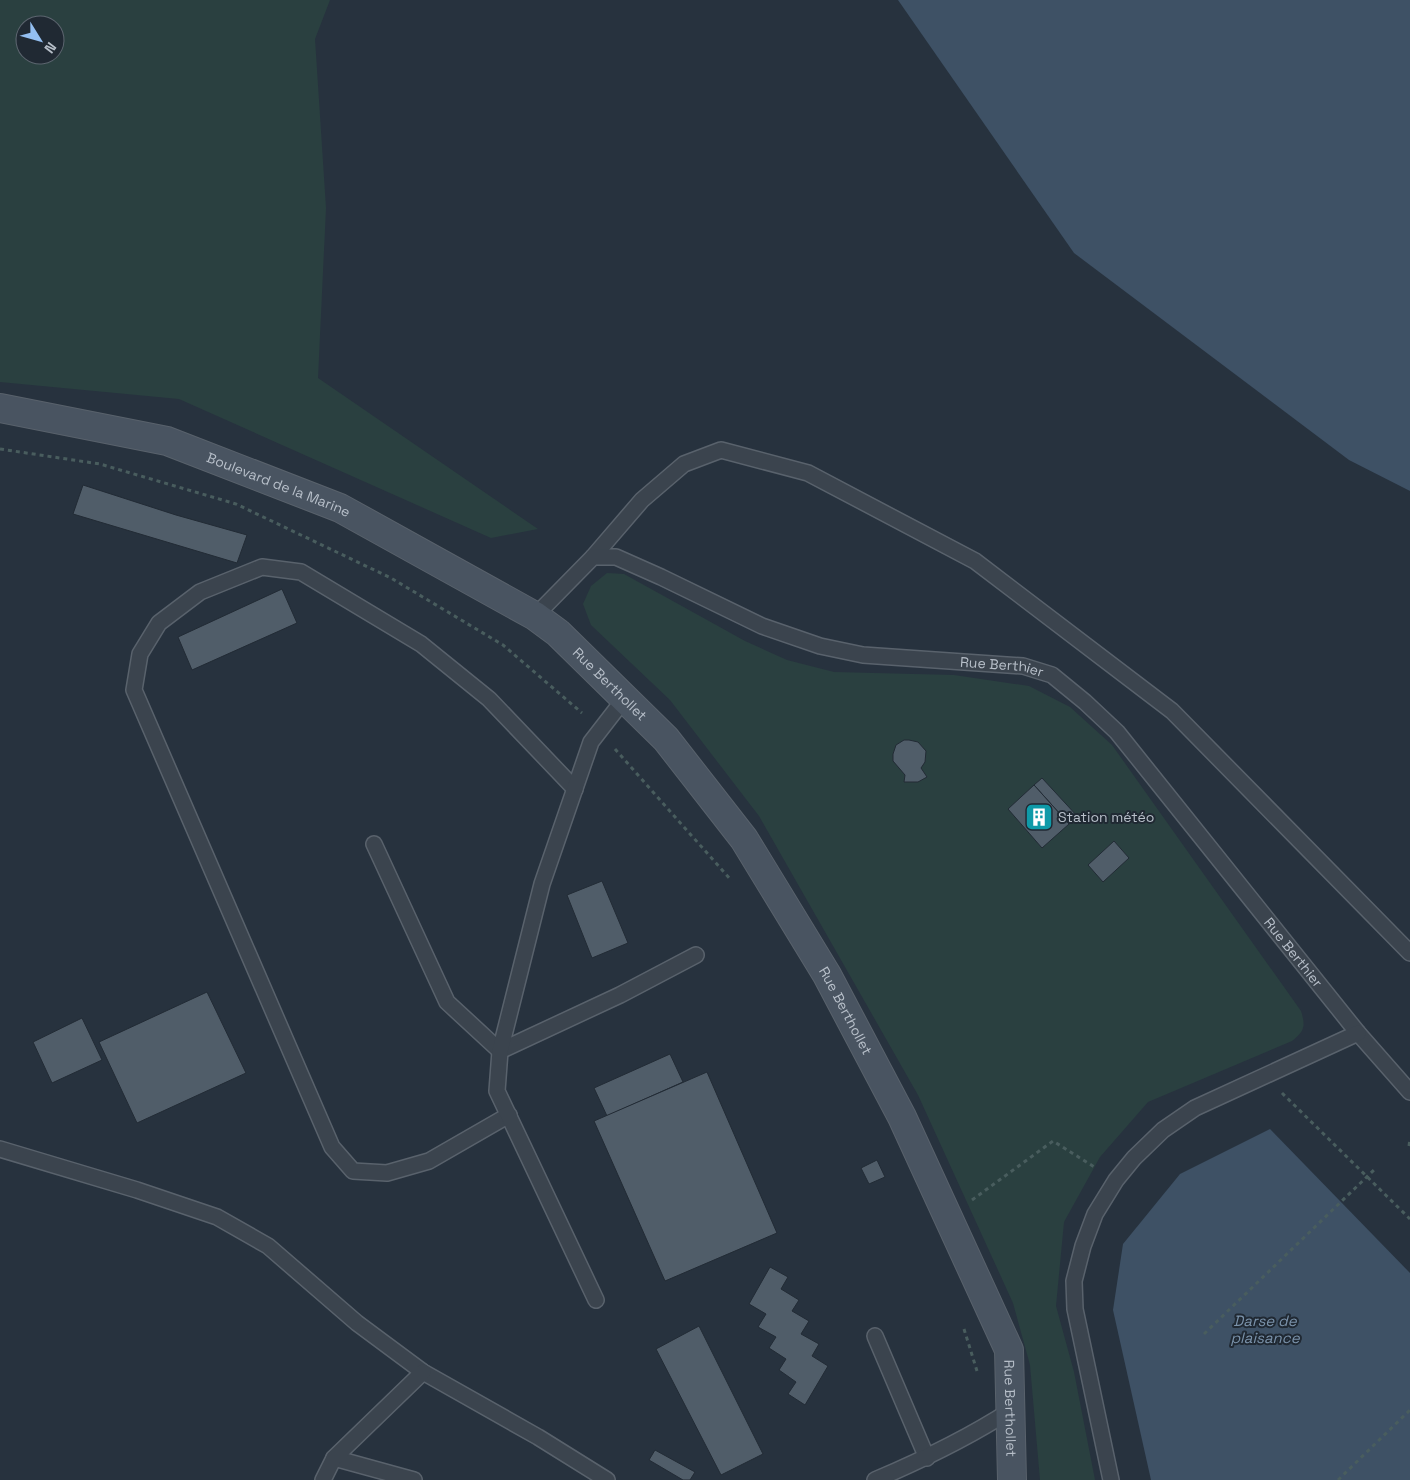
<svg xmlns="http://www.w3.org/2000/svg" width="1410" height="1480" font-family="'Space Grotesk',sans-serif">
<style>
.green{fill:#2a4040;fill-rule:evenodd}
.water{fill:#3e5165}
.building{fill:#505d69;stroke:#222b35}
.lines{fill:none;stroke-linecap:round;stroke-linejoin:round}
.lane-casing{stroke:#59626c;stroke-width:18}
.secondary-casing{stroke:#59626c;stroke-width:30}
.path{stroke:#495d5e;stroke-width:3;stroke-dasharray:4 4;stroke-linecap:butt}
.lane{stroke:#3b444e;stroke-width:15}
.secondary{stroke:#495461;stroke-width:28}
.labels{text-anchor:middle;stroke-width:4;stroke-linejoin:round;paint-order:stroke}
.street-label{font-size:14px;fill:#b7bfc9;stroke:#202933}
.poi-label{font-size:14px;fill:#b7bfc9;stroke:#202933;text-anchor:start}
.water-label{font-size:15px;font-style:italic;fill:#7a92aa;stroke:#202933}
</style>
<rect width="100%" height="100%" fill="#27323e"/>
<g class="green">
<path d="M 0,0 L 330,0 L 315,39 L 326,208 L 318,378 L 538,529 L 491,538 L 179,399 L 0,382 ZM 25,25 L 55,25 L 55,55 L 25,55 Z"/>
<path d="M 607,573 L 624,574 L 745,641 L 787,660 L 834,672 L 954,675 L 1029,686 L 1070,707 L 1112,745 L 1301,1011 C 1306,1027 1304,1031 1292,1041 L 1148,1102 L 1100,1157 L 1064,1222 L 1056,1306 L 1074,1372 L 1095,1480 L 1040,1480 L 1030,1365 L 1013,1303 L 918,1095 L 759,816 L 670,700 L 591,625 L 583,604 L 591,586 Z"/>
</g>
<g class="water">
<polygon points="898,0 1410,0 1410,491 1349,460 1074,253"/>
<polygon points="1270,1129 1410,1273 1410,1480 1151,1480 1113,1310 1123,1244 1180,1174"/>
</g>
<g class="building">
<polygon points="83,485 176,515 247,535 237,563 73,514"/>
<polygon points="282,589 297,623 192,670 178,637"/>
<polygon points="904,740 909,740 918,742 926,751 925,762 921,768 927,777 918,782 904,782 905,775 893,761 893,754 896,745"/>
<polygon points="1042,778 1078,817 1069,824 1034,785"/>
<polygon points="1034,785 1069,824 1042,848 1008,809"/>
<polygon points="1114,841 1129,858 1103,882 1088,865"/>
<polygon points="602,881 628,943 592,958 567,895"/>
<polygon points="207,992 246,1073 137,1123 99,1042"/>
<polygon points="82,1018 102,1060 52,1083 33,1042"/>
<polygon points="670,1054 683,1082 607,1116 594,1088"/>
<polygon points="707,1072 777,1233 665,1281 594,1121"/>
<polygon points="877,1160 885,1177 869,1184 861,1168"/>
<polygon points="770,1267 788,1277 781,1289 799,1300 792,1311 809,1321 801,1334 819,1344 812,1356 828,1366 805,1405 788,1394 796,1382 779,1370 786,1359 769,1348 776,1337 758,1327 766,1314 749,1304"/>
<polygon points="699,1326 763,1454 721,1475 656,1349"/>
<polygon points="655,1450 695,1472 690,1480 683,1480 649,1460"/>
</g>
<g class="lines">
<g class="lane-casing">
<g id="lane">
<polyline points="593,557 642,500 684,464 721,450 808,473 975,561 1172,711 1410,953"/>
<path id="s1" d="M 535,616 L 593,557 L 616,557 L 661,577 L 762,626 L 820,646 L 863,655 L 1023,666 L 1052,675 L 1085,702 L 1117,732 L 1358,1033 L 1410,1092"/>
<polyline points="374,844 447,1002 500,1051 620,995 696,955"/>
<polyline points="509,1115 429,1161 387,1173 353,1171 332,1147 134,690 140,654 159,623 200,592 262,567 301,572 421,644 489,699 575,789"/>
<polyline points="0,1149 137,1190 217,1217 268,1246 357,1323 423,1372 538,1437 607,1480"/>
<polyline points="596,1300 497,1091 500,1051 542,884 591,742 625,698"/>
<polyline points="875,1336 927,1458"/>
<polyline points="334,1458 414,1480"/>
<polyline points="323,1480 334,1458 423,1372"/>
<path d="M 875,1480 C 922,1460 968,1438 1011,1410"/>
<polyline points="1111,1480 1075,1309 1074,1281 1083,1246 1095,1214 1116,1180 1134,1158 1163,1130 1195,1108 1358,1033"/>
</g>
</g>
<g class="secondary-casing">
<g id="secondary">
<path id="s2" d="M 0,408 L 167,441 L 340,508 L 535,616 L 558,633 L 666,739 L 744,839 L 827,975 L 902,1117 L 1009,1350 L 1012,1480"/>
</g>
</g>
<g class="path">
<polyline points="0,449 100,464 236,504 391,578 503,645 582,713"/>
<polyline points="615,749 730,879"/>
<polyline points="1282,1093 1410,1219"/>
<polyline points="1409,1146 1410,1139"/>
<polyline points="972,1200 1053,1141 1096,1168"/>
<polyline points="964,1329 977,1371"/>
<polyline points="1204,1334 1375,1169"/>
<polyline points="1338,1480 1410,1410"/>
</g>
<use href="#lane" class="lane"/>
<use href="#secondary" class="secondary"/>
</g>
<defs>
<g id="building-square" transform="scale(1.4375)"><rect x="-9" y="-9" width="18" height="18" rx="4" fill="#0f9aa8" stroke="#202933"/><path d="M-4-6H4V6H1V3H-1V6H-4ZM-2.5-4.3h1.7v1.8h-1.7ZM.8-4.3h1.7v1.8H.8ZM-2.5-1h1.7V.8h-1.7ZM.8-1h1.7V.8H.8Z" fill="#fff"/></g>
</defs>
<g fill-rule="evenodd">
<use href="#building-square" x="1039" y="817"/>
</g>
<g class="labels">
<g class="street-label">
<text dy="5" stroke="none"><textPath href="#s2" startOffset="290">Boulevard de la Marine</textPath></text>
<text dy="5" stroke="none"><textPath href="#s1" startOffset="512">Rue Berthier</textPath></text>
<text dy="5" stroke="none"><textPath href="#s2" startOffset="680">Rue Berthollet</textPath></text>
<text dy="5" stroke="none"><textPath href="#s1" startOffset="932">Rue Berthier</textPath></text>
<text dy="5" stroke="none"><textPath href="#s2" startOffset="1085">Rue Berthollet</textPath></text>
<text dy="5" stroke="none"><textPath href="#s2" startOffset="1520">Rue Berthollet</textPath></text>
</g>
<g class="poi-label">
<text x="1058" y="822">Station météo</text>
</g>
<g class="water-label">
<text x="1265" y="1326">Darse de<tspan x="1265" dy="17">plaisance</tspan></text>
</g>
</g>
<g transform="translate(40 40) rotate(127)"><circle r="24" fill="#202933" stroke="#5c656f"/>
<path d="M0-4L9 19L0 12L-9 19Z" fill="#94bff1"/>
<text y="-8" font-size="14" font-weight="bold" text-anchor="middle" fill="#b7bfc9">N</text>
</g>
</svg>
